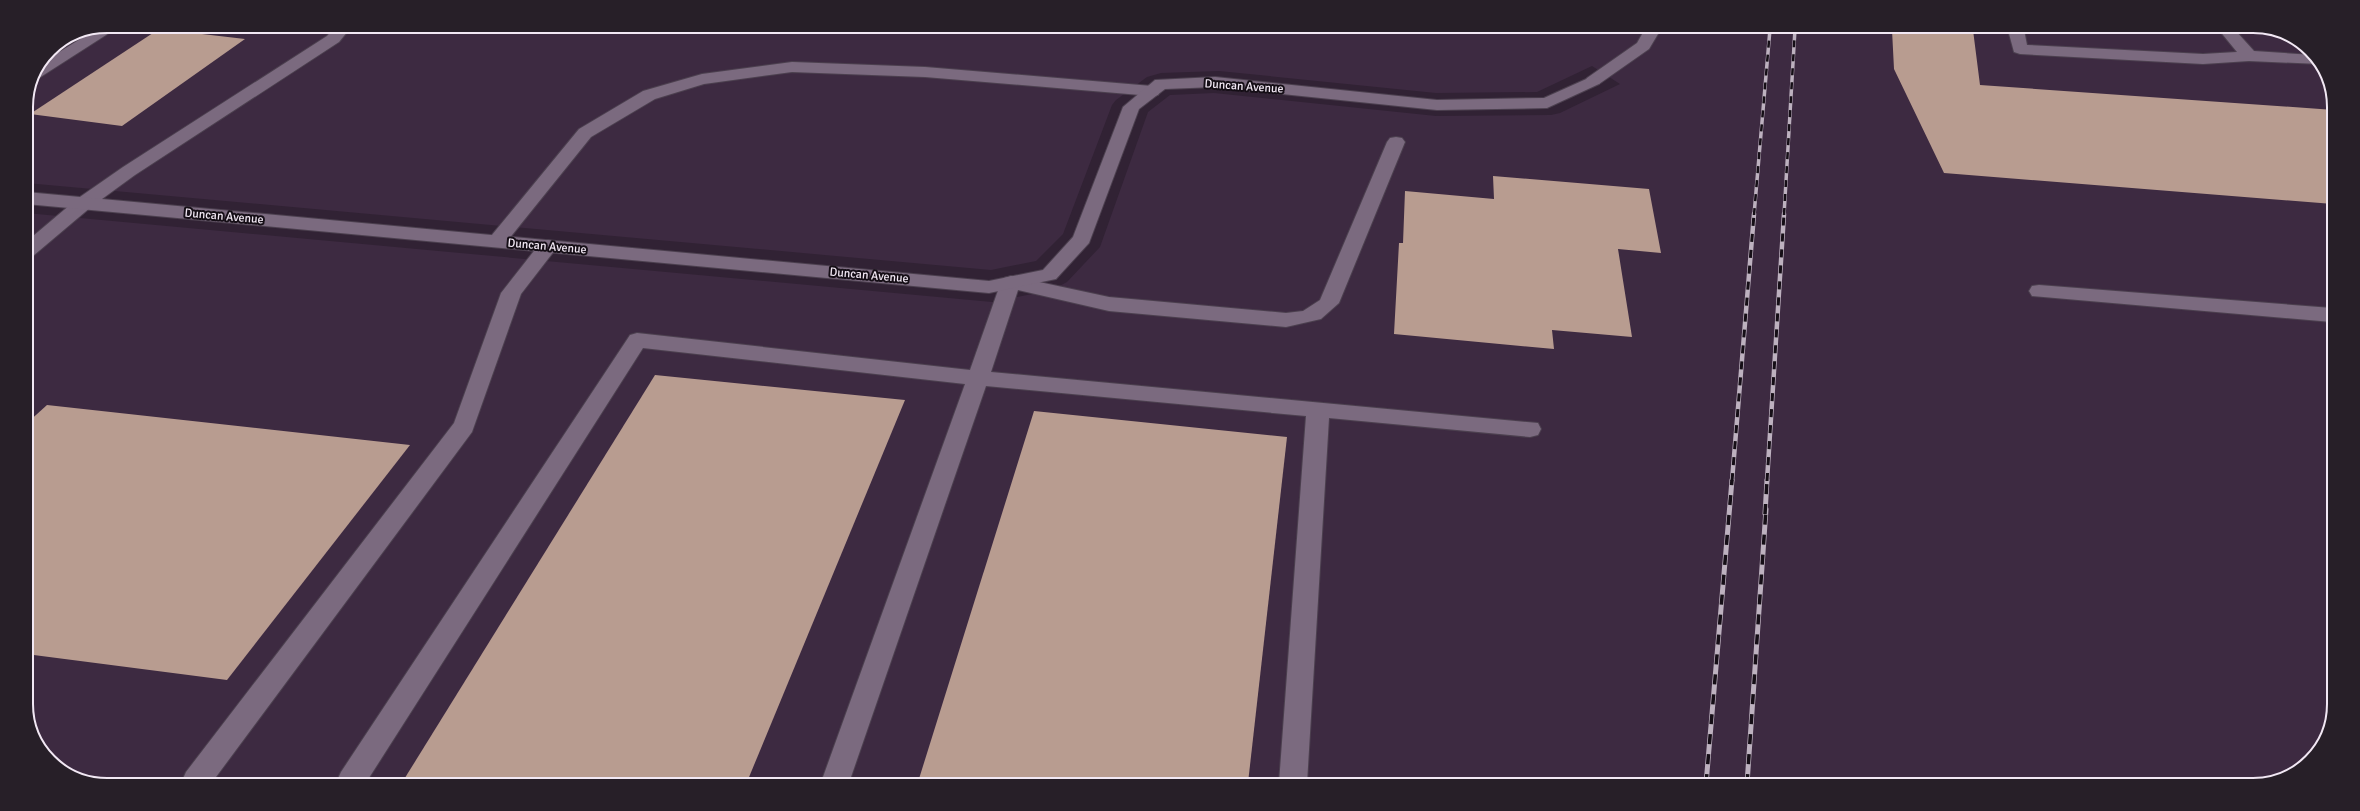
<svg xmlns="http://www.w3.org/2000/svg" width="2360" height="811" font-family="Signika,sans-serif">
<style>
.built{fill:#3d2a41}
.building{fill:#b89c90}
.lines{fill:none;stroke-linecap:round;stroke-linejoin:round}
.service-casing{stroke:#4c404f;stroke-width:2}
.minor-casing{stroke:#4c404f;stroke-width:2}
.service{fill:#7b6a7f;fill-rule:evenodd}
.minor{fill:#7b6a7f;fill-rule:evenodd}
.rail-far2-casing{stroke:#bdb1bf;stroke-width:3.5}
.rail-far1-casing{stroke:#bdb1bf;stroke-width:4.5}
.rail-casing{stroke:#bdb1bf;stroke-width:5}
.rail-far2{stroke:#150e16;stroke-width:2.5;stroke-dasharray:7;stroke-linecap:butt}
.rail-far1{stroke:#150e16;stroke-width:3;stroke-dasharray:8;stroke-linecap:butt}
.rail{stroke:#150e16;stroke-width:3.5;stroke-dasharray:10;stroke-linecap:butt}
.labels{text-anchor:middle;stroke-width:4;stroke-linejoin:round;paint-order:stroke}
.street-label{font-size:12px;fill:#f2e8f4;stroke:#150e16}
.rim{fill:none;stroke:#f2e8f4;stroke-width:2}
</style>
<rect width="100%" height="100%" fill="#312234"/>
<polygon class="built" points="108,26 2278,30 2317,58 2334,102 2330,729 2302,768 2253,785 82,781 43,753 26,709 26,213 992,302 1052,290 1067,282 1100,247 1148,112 1170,95 1214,93 1436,116 1551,115 1560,113 1620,84 1592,66 1537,92 1436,93 1219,71 1161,73 1147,77 1116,100 1112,105 1063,234 1036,261 991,270 26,183 26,102 34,72 50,50 77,32"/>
<g class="building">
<polygon points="159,29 245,39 122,126 30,114"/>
<polygon points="1892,30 1973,30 1980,85 2334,110 2333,204 1944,173 1894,69"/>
<polygon points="1493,176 1649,189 1661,253 1618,249 1632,337 1552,330 1554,349 1394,334 1399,243 1403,243 1405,191 1494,199"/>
<polygon points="655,375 905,400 747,782 403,781"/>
<polygon points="47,405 410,445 227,680 26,654 26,424"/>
<polygon points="1034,411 1287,437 1248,783 918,782"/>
</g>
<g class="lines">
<g class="service-casing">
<g id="service">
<polygon points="108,26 120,26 39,78 32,80 40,64 98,28"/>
<polygon points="336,26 352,26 339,42 135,175 91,207 33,256 26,258 26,242 77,199 123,167 327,36"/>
<polygon points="1645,29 1661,29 1649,49 1599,84 1587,84 1585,81 1587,78 1637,43"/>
<polygon points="2008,30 2024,30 2027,45 2203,54 2237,52 2219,30 2235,30 2254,51 2313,55 2317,58 2320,64 2249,61 2203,64 2020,54 2014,52"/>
<polygon points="792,62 925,67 1152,86 1158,87 1160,91 1158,95 1152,96 925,77 792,72 704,84 655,99 591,137 504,245 497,247 490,245 487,241 579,129 643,91 702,74"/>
<polygon points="1396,137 1402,138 1405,142 1339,303 1321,319 1286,327 1109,311 1018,290 991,372 1538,423 1541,429 1538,435 1530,437 1329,418 1307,783 1279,783 1306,416 986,386 851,777 849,782 825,782 823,777 965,384 643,348 367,781 337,781 341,772 630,335 637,333 970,370 1001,282 1004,278 1011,276 1109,297 1286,313 1303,311 1320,300 1387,142 1390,138"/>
<polygon points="548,240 555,242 558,246 521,294 472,432 213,781 182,781 186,772 454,423 501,293 541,242"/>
<polygon points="2039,285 2332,308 2332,322 2032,296 2029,291 2032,286"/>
</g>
</g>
<g class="minor-casing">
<polygon id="minor" points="1593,76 1599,78 1601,81 1599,84 1547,108 1437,110 1215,87 1165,89 1139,109 1089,243 1056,279 989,293 26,204 26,192 989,281 1043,270 1073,237 1123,107 1155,80 1215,77 1437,100 1544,98"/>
</g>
<use href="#service" class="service"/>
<use href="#minor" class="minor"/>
<g class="rail-far2-casing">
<g id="rail-far2">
<polyline points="1754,215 1770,29"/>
<polyline points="1784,215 1795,29"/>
</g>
</g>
<g class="rail-far1-casing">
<g id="rail-far1">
<polyline points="1732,481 1754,214"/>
<polyline points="1767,481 1784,214"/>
</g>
</g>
<g class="rail-casing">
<g id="rail">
<polyline points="1765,514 1767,480"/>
<polyline points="1706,784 1732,480"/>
<polyline points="1747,784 1766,509"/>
</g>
</g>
<use href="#rail-far2" class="rail-far2"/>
<use href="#rail-far1" class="rail-far1"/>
<use href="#rail" class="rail"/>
</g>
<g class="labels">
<g class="street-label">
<text transform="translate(1244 86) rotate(4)" y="4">Duncan Avenue</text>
<text transform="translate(224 216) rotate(5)" y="4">Duncan Avenue</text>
<text transform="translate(547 246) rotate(5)" y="4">Duncan Avenue</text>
<text transform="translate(869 275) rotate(5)" y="4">Duncan Avenue</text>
</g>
</g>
<path d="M0 0H2360V811H0ZM107 33H2253A74 74 0 0 1 2327 107V704A74 74 0 0 1 2253 778H107A74 74 0 0 1 33 704V107A74 74 0 0 1 107 33Z" fill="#271f28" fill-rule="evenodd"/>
<path class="rim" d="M107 33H2253A74 74 0 0 1 2327 107V704A74 74 0 0 1 2253 778H107A74 74 0 0 1 33 704V107A74 74 0 0 1 107 33Z"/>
</svg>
